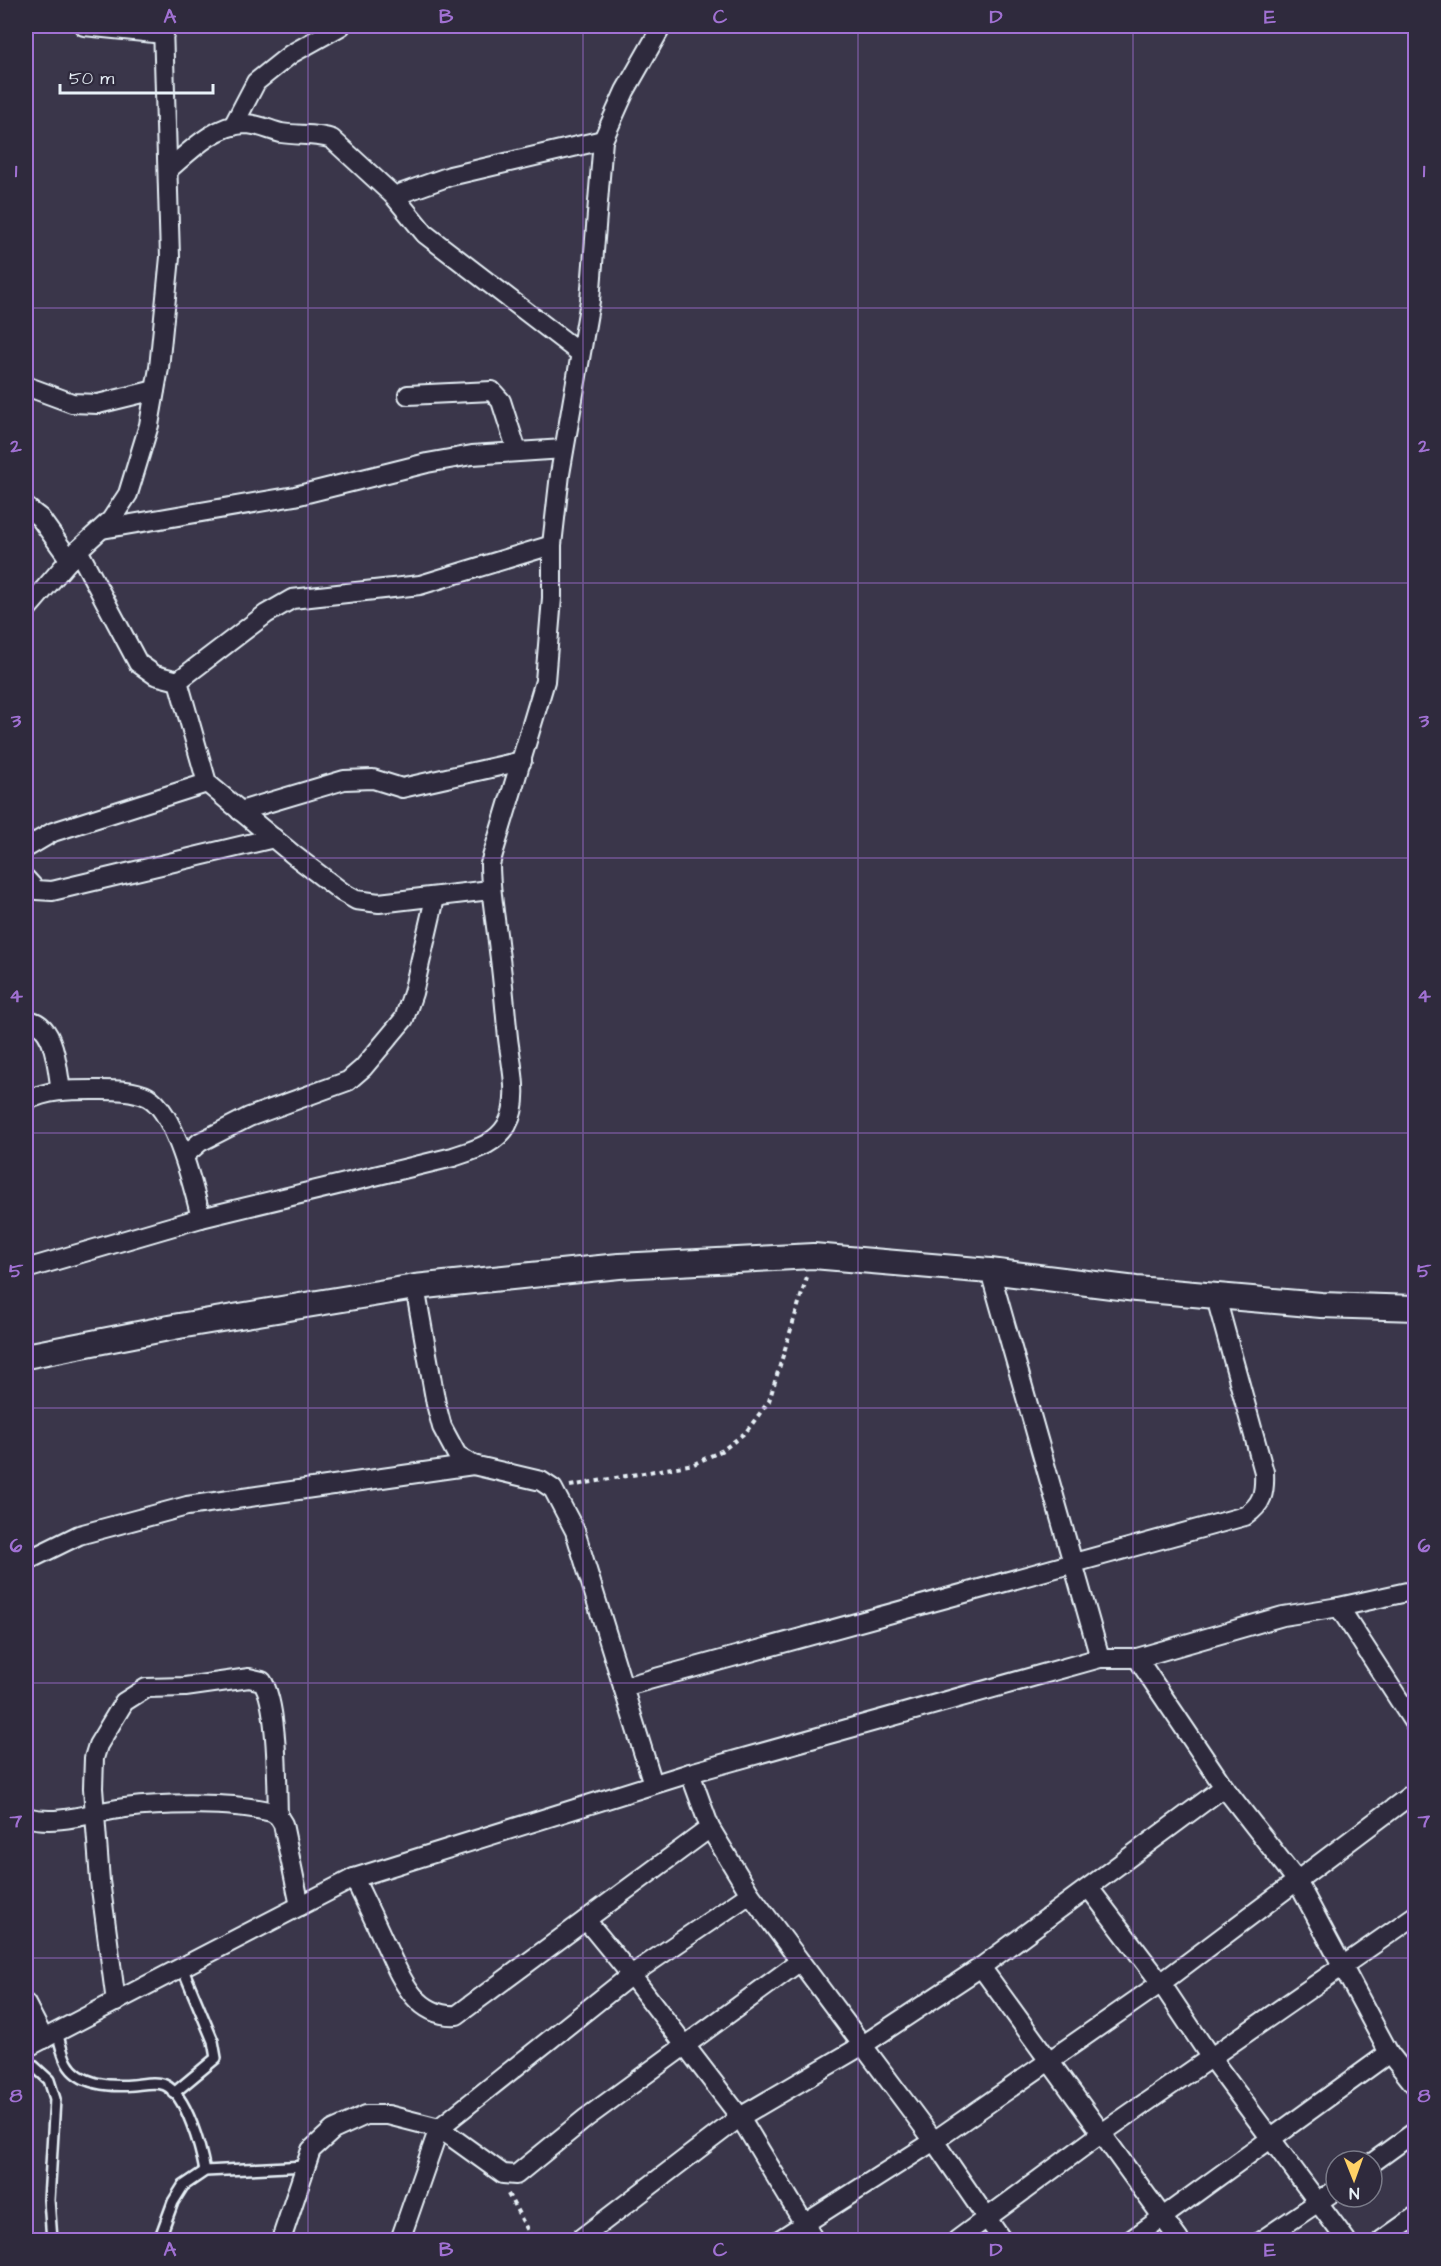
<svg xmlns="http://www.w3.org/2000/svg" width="1441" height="2266" font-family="'Architects Daughter',sans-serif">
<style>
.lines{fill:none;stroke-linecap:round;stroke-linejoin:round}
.lane-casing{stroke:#e8f1f8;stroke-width:14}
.street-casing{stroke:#e8f1f8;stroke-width:22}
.secondary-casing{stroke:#e8f1f8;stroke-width:28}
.path{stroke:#e8f1f8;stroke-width:4;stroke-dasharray:4.5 4.5;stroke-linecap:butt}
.lane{stroke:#2f2a3d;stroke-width:9}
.street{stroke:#2f2a3d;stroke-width:18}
.secondary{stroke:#2f2a3d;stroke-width:24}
.grid{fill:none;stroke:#a171d3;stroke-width:1.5;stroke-opacity:0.55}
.neatline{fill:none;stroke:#a171d3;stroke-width:2}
.grid-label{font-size:20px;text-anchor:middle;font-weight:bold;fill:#a171d3}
</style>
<rect width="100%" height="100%" fill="#3a364a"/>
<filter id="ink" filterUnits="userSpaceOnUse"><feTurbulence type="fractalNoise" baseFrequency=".0167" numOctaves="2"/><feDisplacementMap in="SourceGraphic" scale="12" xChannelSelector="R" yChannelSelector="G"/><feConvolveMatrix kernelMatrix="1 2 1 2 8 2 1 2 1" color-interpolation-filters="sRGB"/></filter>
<g filter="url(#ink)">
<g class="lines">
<g class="lane-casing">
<g id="lane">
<path d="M 57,2032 C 60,2042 62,2054 67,2063 C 79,2085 111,2087 133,2085 C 143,2084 156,2081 165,2085 C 187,2095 201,2150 205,2171"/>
<polyline points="26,2059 49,2080 55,2099 49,2200 52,2240"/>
<polyline points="174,2093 216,2058 213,2041 182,1967"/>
<polyline points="159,2240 173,2202 183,2186 205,2171 306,2166"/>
</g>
</g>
<g class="street-casing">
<g id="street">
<polyline points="84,26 164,34"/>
<polyline points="233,126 256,82 291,54 341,26"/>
<path d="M 169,169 C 190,151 215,125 245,124 C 258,124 269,130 281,133 C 299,136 316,133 332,139 L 394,196 L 425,234 L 580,353"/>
<polyline points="394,196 450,176 603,140"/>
<polyline points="26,386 72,403 98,404 155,390"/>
<polyline points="408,395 492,391 501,401 517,451"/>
<polyline points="26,507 40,518 70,560"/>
<polyline points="102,529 295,496 427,463 472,455 564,449"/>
<polyline points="78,550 138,663 155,675 178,681 207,783 295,856 342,892 356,900 379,903 490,890"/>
<polyline points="26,610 78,550 111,520 128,494 149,425 159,368 170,257 163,26"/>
<polyline points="178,681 266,614 292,599 420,585 552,545"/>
<polyline points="240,811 344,780 373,779 402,788 522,761"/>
<polyline points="26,848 53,832 207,783"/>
<polyline points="26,879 36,890 52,891 274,838"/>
<path d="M 26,1020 C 56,1022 57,1068 61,1091"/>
<path d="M 26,1101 C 47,1090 69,1090 93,1090 C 110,1090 132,1089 148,1097 C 175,1112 194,1189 201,1218"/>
<polyline points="185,1155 200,1142 249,1117 348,1081 363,1068 404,1019 413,993 435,898"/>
<path d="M 26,1269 L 201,1218 L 453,1157 C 473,1150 495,1145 507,1125 C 521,1100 511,1065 508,1038 C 505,1009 503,980 499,951 C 496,921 490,893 490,864 L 545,681 L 552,598 L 552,545 L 560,474 L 590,301 L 603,140 L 625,91 L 662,26"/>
<polyline points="990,1271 1100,1658"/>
<polyline points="415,1287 436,1404 442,1427 457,1455 473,1465 541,1481 553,1489 575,1531 653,1784"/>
<polyline points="26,1561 79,1535 187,1506 473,1465"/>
<polyline points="1339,1607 1416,1590"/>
<path d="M 623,1687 L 1245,1516 C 1263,1504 1265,1492 1264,1472 L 1215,1294"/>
<polyline points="690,1773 710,1828 750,1894 934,2141 1002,2240"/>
<polyline points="1224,1787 1297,1881 1389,2053 1416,2087"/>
<path d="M 26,1817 C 58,1826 93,1812 125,1808 C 165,1803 234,1802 272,1812 L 278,1816 L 283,1824 L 300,1906"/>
<path d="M 354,1878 C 363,1897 373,1917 382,1937 C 398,1970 412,2018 457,2015 L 710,1828"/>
<polyline points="1089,1888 1161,1983 1211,2058 1346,2240"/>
<polyline points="750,1894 631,1975 439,2128 503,2174 516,2175 586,2118 799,1962"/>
<polyline points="586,1920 631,1975 740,2117 814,2240"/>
<polyline points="981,1967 1179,2240"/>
<path d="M 116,2002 L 100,1881 L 93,1788 L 94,1758 L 98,1745 L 124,1702 L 146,1688 L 185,1687 L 249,1678 L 262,1681 C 278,1702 277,1787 278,1816"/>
<polyline points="26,2004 44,2039"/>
<polyline points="26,2048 354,1878 690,1773 1100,1658 1137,1658 1283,1616 1339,1607 1416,1726"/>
<polyline points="1372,2163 1416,2131"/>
<polyline points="281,2240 311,2150 333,2130 366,2115 388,2115 439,2128 400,2240"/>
<polyline points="579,2240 740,2117 863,2045 981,1967 1224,1787 1137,1658"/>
<polyline points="779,2240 934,2141 1161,1983 1416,1791"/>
<polyline points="957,2240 1102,2133 1416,1915"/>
<polyline points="1131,2240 1389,2053"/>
<polyline points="1262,2240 1336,2190"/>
<polyline points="1382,2240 1416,2216"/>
</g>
</g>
<g class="secondary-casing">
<polyline id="secondary" points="26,1356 179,1326 415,1287 619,1266 813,1256 990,1271 1136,1289 1321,1305 1416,1308"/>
</g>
<g class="path">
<polyline points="570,1486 694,1464 723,1450 746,1432 769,1401 807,1277"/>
<polyline points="508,2194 533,2240"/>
</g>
<use href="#lane" class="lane"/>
<use href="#street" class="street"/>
<use href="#secondary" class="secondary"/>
</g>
</g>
<path class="grid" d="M 308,26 L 308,2240M 583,26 L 583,2240M 858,26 L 858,2240M 1133,26 L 1133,2240M 26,308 L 1416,308M 26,583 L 1416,583M 26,858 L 1416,858M 26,1133 L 1416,1133M 26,1408 L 1416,1408M 26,1683 L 1416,1683M 26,1958 L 1416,1958"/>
<rect width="1441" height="2266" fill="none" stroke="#2f2a3d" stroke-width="66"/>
<g transform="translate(1354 2179) rotate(179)"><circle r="28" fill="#2f2a3d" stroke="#797a88" stroke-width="1.5"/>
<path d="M0-4.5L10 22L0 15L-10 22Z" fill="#ffd166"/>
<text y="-9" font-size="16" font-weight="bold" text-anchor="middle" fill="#e8f1f8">N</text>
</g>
<path d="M60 84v9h153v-9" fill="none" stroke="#e8f1f8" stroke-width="3"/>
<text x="69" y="84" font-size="18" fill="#e8f1f8" stroke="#2f2a3d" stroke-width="4.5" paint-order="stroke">50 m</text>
<rect x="33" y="33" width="1375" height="2200" class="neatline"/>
<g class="grid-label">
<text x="170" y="23">A</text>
<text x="446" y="23">B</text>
<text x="720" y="23">C</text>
<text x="996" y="23">D</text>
<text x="1270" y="23">E</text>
<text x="16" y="177">1</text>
<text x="1424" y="177">1</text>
<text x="16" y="452">2</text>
<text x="1424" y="452">2</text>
<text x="16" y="727">3</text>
<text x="1424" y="727">3</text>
<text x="16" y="1002">4</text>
<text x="1424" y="1002">4</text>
<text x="16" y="1277">5</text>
<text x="1424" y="1277">5</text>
<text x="16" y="1552">6</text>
<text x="1424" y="1552">6</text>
<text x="16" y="1827">7</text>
<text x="1424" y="1827">7</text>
<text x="16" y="2102">8</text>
<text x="1424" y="2102">8</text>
<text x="170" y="2256">A</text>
<text x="446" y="2256">B</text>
<text x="720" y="2256">C</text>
<text x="996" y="2256">D</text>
<text x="1270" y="2256">E</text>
</g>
</svg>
